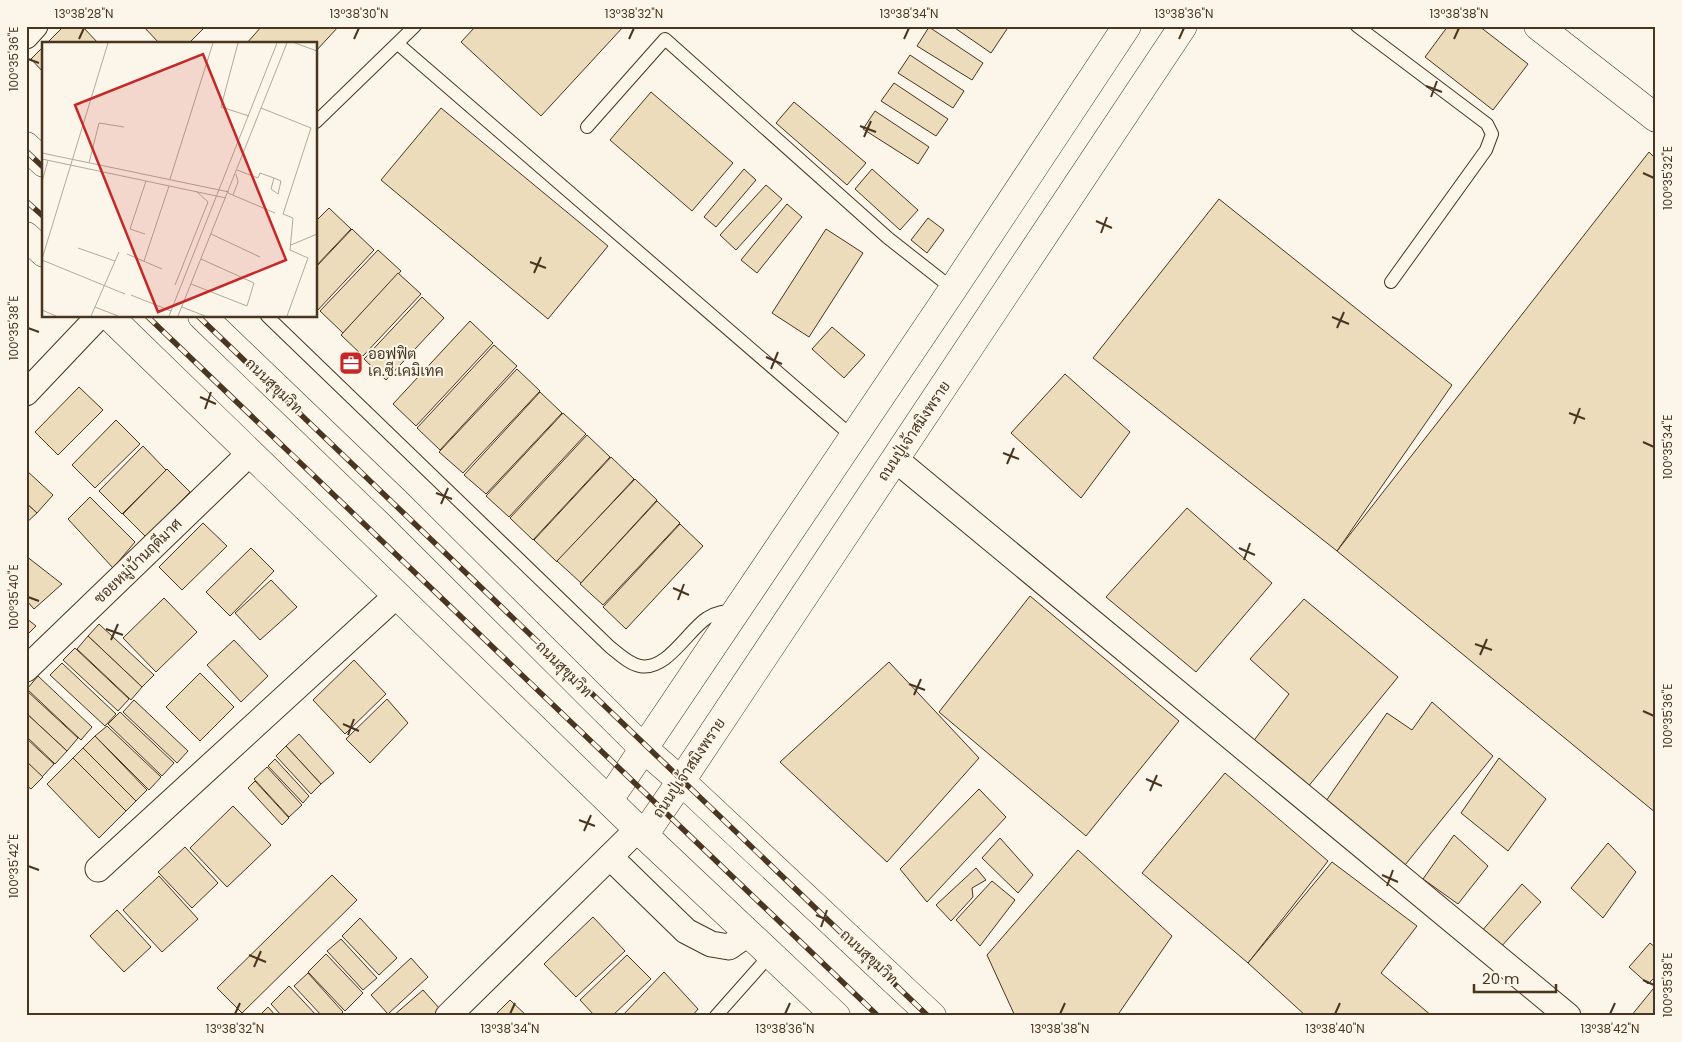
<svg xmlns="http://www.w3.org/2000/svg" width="1682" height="1042" font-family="Poppins,Sarabun,sans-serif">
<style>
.building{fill:#ecdcbc;stroke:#4a3520}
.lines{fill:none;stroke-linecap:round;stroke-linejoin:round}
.lane-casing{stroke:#4a3520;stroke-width:14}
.street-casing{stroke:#4a3520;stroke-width:27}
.secondary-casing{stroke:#4a3520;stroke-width:29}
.highway-casing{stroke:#4a3520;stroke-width:29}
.lane{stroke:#fbf6e9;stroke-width:12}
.street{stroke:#fbf6e9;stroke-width:25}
.secondary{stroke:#fbf6e9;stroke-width:28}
.highway{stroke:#fbf6e9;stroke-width:28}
.rail-casing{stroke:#4a3520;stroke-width:5.5}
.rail{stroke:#fbf6e9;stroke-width:4;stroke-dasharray:11;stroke-linecap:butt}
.ticks{fill:none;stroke:#4a3520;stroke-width:2}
.labels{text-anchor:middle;stroke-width:4;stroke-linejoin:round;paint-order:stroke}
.poi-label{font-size:15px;fill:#4a3520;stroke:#fbf6e9;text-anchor:start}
.street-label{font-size:15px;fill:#4a3520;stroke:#fbf6e9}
.inset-road{fill:none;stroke:#b4a999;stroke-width:1}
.view{fill:#c62828;fill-opacity:0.15;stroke:#c62828;stroke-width:2.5}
.inset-edge{fill:none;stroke:#4a3520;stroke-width:2.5}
.neatline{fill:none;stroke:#4a3520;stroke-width:2}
.ticks-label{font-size:12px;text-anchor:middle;fill:#4a3520}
</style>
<rect width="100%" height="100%" fill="#fbf6e9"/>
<g class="building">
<polygon points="64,26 82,26 99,44 46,44"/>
<polygon points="143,26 206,26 188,44 160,44"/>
<polygon points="262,26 339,26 316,51 316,44 246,44"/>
<polygon points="476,26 624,26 541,116 461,42"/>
<polygon points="952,26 1009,26 991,53"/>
<polygon points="1448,26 1479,26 1528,64 1493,110 1425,57"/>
<polygon points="929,27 983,63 972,80 917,46"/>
<polygon points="44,46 44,73 31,59"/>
<polygon points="910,55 964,91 953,108 898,73"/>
<polygon points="894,83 948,119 936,136 881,101"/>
<polygon points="651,92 733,163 692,211 610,140"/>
<polygon points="794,102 866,163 847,185 776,123"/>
<polygon points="441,108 608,246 548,319 381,180"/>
<polygon points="875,111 929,147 918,164 863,129"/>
<polygon points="1649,152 1656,159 1656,813 1337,551"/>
<polygon points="744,169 756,180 716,227 704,217"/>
<polygon points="872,169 918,210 900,230 855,189"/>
<polygon points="766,185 782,199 736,250 720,235"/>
<polygon points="1219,199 1452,385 1337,551 1093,358"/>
<polygon points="787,204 802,217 757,273 741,260"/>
<polygon points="329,208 351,229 316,266 316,221"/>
<polygon points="928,218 944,230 927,253 911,240"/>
<polygon points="352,229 374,250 316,312 316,267"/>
<polygon points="826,229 863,253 809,337 772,313"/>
<polygon points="378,250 401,271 343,333 320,311"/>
<polygon points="398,273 421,294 363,356 341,335"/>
<polygon points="422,297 444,318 386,380 364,359"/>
<polygon points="470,321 493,343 416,426 393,404"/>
<polygon points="832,327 865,355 844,378 812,349"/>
<polygon points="494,345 517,366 440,450 417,428"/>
<polygon points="517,369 540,391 463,473 439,452"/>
<polygon points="1065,374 1130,432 1081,498 1011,433"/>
<polygon points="79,387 103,410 58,455 35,432"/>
<polygon points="540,392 562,413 486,494 464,475"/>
<polygon points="563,413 586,434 509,517 486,496"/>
<polygon points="116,420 140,444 95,488 72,465"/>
<polygon points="587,435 610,457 533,540 510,518"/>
<polygon points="143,446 166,470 122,514 99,491"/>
<polygon points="611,457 634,479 557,562 534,540"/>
<polygon points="167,469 190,492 146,537 123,514"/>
<polygon points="26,470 53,495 37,513 26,503"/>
<polygon points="635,479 657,500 581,583 557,561"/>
<polygon points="90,497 135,542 113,568 68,519"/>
<polygon points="657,501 680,523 603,605 580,584"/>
<polygon points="26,503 37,513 26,523"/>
<polygon points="1187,508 1272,583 1196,672 1106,597"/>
<polygon points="203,523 227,546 182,590 159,567"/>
<polygon points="680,524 703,546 626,629 603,607"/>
<polygon points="251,548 274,571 230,616 206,592"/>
<polygon points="26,556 62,584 34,609 26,600"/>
<polygon points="271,580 297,607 260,640 235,613"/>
<polygon points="1030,596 1179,721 1086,836 939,712"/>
<polygon points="164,598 197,632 156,672 123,638"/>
<polygon points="1304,599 1398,677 1307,788 1252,743 1289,694 1250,659"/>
<polygon points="26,618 36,626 26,636"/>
<polygon points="99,624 154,675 142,687 88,636"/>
<polygon points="88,636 142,687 131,700 77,649"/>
<polygon points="234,640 268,676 241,702 207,665"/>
<polygon points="75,648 129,699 118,711 63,660"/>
<polygon points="354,660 386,694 345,734 313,700"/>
<polygon points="889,662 979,758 887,862 780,762"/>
<polygon points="62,663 116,714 105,726 50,675"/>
<polygon points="200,673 234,707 200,741 166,707"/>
<polygon points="38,676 92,727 81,740 27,689"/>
<polygon points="26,690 78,738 67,751 26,713"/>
<polygon points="387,699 408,723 370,763 346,739"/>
<polygon points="134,700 188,751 177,763 123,712"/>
<polygon points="1432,702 1493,756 1405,865 1326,801 1387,713 1412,730"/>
<polygon points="120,712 174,763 162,776 108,724"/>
<polygon points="26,713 67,751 55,764 26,736"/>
<polygon points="107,726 161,777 149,790 95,736"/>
<polygon points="299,734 334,773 321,784 286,746"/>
<polygon points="95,736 147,790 136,801 83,748"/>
<polygon points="26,738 54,764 42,777 26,762"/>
<polygon points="286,746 321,784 311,794 276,756"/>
<polygon points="83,748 136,801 126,811 73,758"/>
<polygon points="73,758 126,811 99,838 47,784"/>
<polygon points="1499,758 1546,799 1508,851 1461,813"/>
<polygon points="275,759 309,796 303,803 268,766"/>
<polygon points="26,761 43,777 31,789 26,785"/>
<polygon points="267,767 302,805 289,817 254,779"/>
<polygon points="1225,773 1328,861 1248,963 1142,873"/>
<polygon points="255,781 289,818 282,825 248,788"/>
<polygon points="979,789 1006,817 927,902 900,869"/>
<polygon points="233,806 271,845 227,887 190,848"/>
<polygon points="1454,835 1488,866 1458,904 1423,879"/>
<polygon points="1000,838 1033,875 1018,893 982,858"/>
<polygon points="1608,843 1636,872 1603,918 1571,888"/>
<polygon points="185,847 218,883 192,908 158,872"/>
<polygon points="1078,850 1172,936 1117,1016 1015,1016 987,955"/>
<polygon points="1332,862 1417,926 1381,973 1432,1016 1306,1016 1248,963"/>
<polygon points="976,868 986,880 972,888 973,897 951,921 936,905"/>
<polygon points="332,875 357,900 242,1013 217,988"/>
<polygon points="159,876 198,919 162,952 123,910"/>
<polygon points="992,881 1015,900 980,946 956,920"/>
<polygon points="1522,884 1541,902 1500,948 1481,932"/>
<polygon points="117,910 151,947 124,972 90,936"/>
<polygon points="593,917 625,951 576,997 544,964"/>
<polygon points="360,918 397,958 379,975 342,936"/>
<polygon points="341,939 377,978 363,990 327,951"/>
<polygon points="1650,943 1656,948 1656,976 1648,984 1629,967"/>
<polygon points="326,954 363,993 345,1011 308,972"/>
<polygon points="627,955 651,979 612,1016 595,1016 580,1000"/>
<polygon points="411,958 428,977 388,1014 371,995"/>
<polygon points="664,972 698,1009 692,1016 622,1016"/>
<polygon points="308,973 343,1012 339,1016 322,1016 294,986"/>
<polygon points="289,986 317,1016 282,1016 271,1004"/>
<polygon points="1653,989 1656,991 1656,1016 1631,1016"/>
<polygon points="423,990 440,1009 432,1016 393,1016"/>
<polygon points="510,1000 527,1016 494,1016"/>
<polygon points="268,1007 276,1016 259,1016"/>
</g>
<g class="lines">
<g class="lane-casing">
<g id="lane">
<polyline points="1357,26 1487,124 1492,134 1486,150 1391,282"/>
<polyline points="398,44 853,437"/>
<polyline points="316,122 415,26"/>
<polyline points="587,127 665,39 888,238 953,289"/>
<path d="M 267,316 L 610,647 C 619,654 629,664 640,666 C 667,671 688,630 707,618 C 716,612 726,611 736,610"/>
<polyline points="716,1016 771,954"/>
</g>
</g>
<g class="street-casing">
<g id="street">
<polyline points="26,36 35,26"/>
<polyline points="26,393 99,316"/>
<polyline points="895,459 1568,1016"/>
<polyline points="26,669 250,453"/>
<polyline points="610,857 686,931 711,944 729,947 749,933"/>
<polyline points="98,869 397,595"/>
<polyline points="448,1016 638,829"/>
</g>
</g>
<g class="secondary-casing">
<g id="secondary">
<polyline points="1538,26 1656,118"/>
<polyline points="609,800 953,289 1127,26"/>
<polyline points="644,835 681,781 1183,26"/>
</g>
</g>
<g class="highway-casing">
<g id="highway">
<polyline points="26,146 44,163"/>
<polyline points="26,236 44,253"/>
<polyline points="109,316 644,835 836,1016"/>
<polyline points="202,316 397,503 643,748 681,781 932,1016"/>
</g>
</g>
<use href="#lane" class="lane"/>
<use href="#street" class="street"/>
<use href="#secondary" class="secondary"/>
<use href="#highway" class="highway"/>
<g class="rail-casing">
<g id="rail">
<polyline points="26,151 44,168"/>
<polyline points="26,201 44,217"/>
<polyline points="147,316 878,1016"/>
<polyline points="198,316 928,1016"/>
</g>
</g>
<use href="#rail" class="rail"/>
</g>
<path class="ticks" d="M 79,39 L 84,28M 354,39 L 359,28M 629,39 L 634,28M 904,39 L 909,28M 1179,39 L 1184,28M 1454,39 L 1459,28M 28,59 L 39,63M 1426,86 L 1442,92M 1431,97 L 1437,81M 860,126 L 876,132M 864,137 L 871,121M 1643,173 L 1654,178M 1096,221 L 1112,228M 1101,233 L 1107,217M 530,262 L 546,268M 534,273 L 541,257M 1332,317 L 1349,324M 28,328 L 39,332M 1337,328 L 1344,312M 766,357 L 782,364M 771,369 L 778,352M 200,397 L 216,404M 205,409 L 211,392M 1569,413 L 1585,419M 1574,424 L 1580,408M 1643,442 L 1654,447M 1003,453 L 1019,459M 1007,464 L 1014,448M 436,493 L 452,499M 441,504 L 448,488M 1239,548 L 1255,555M 1244,560 L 1250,543M 673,588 L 689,595M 28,597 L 39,601M 678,600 L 684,584M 106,629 L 123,635M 111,640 L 118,624M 1475,644 L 1492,650M 1480,655 L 1487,639M 909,684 L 925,690M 914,695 L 921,679M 1643,711 L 1654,716M 343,724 L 359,731M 348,735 L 354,719M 1146,779 L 1162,786M 1150,791 L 1157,775M 579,820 L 595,826M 584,831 L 591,815M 28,866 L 39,870M 1382,875 L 1398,882M 1387,886 L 1393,870M 816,915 L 832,922M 821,927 L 827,910M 249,955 L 266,962M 254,967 L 261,951M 1643,980 L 1654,985M 235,1014 L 240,1003M 510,1014 L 515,1003M 785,1014 L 790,1003M 1060,1014 L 1065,1003M 1335,1014 L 1340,1003M 1610,1014 L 1615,1003"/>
<defs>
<g id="office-square" transform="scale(1.25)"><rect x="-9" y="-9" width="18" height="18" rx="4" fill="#c62828" stroke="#fbf6e9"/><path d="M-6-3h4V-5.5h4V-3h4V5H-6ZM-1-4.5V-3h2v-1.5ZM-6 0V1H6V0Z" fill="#fff"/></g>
</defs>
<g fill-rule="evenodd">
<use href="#office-square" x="351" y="363"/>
</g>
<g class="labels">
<g class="poi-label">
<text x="368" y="359">ออฟฟิต<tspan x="368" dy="17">เค.ซี.เคมิเทค</tspan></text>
</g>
<g class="street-label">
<text transform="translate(274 386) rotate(44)" y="5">ถนนสุขุมวิท</text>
<text transform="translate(914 431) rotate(-56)" y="5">ถนนปู่เจ้าสมิงพราย</text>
<text transform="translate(138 561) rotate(-44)" y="5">ซอยหมู่บ้านฤดีมาศ</text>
<text transform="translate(564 669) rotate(45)" y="5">ถนนสุขุมวิท</text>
<text transform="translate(689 768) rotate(-56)" y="5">ถนนปู่เจ้าสมิงพราย</text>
<text transform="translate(869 957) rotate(43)" y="5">ถนนสุขุมวิท</text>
</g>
</g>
<g transform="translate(42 42)">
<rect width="275" height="275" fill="#fbf6e9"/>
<path class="inset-road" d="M 196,1 L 179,65 L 207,74M 253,1 L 275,9M 219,66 L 269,86 L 241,172 L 251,176 L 248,208 L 266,216 L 245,274M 0,111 L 187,150M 0,117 L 184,156M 47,121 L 57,81 L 82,85M 195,128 L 216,136 L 218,131 L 232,136 L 239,139 L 236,152 L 229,147 L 232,136M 128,137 L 171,1M 0,140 L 6,118M 186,151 L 233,171M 191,153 L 196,140 L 194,132M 103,192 L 88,187 L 104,139M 169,192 L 218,215M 249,203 L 275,192M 36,206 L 73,219M 85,212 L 120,227M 0,217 L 66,1M 0,218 L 83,252M 102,219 L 127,144M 149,242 L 205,264 L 212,241 L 159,217M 133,243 L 166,160 L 154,149M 89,253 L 129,269M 53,265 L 76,274M 140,265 L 163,274M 0,268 L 14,274M 49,274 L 77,210M 127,274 L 235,1M 136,274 L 245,1"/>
<path class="view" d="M 161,12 L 244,218 L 116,270 L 33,63 Z"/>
<rect width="275" height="275" class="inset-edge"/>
</g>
<rect width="1682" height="1042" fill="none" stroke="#fbf6e9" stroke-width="55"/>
<path d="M1474 984v8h82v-8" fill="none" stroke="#4a3520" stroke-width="2.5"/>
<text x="1482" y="984" font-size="15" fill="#4a3520" stroke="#fbf6e9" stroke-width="4" paint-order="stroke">20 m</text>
<rect x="28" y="28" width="1626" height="986" class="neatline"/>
<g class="ticks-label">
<text x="84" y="18">13°38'28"N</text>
<text x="359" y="18">13°38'30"N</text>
<text x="634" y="18">13°38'32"N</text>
<text x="909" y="18">13°38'34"N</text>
<text x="1184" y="18">13°38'36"N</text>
<text x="1459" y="18">13°38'38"N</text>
<text transform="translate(14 59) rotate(-90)" y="4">100°35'36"E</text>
<text transform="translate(1668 178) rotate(-90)" y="4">100°35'32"E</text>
<text transform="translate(14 328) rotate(-90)" y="4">100°35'38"E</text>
<text transform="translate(1668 447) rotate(-90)" y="4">100°35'34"E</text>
<text transform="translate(14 597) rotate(-90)" y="4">100°35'40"E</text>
<text transform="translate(1668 716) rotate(-90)" y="4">100°35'36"E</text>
<text transform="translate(14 866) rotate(-90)" y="4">100°35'42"E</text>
<text transform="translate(1668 985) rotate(-90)" y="4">100°35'38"E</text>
<text x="235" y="1033">13°38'32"N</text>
<text x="510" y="1033">13°38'34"N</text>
<text x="785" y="1033">13°38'36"N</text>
<text x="1060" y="1033">13°38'38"N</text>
<text x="1335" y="1033">13°38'40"N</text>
<text x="1610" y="1033">13°38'42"N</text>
</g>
</svg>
